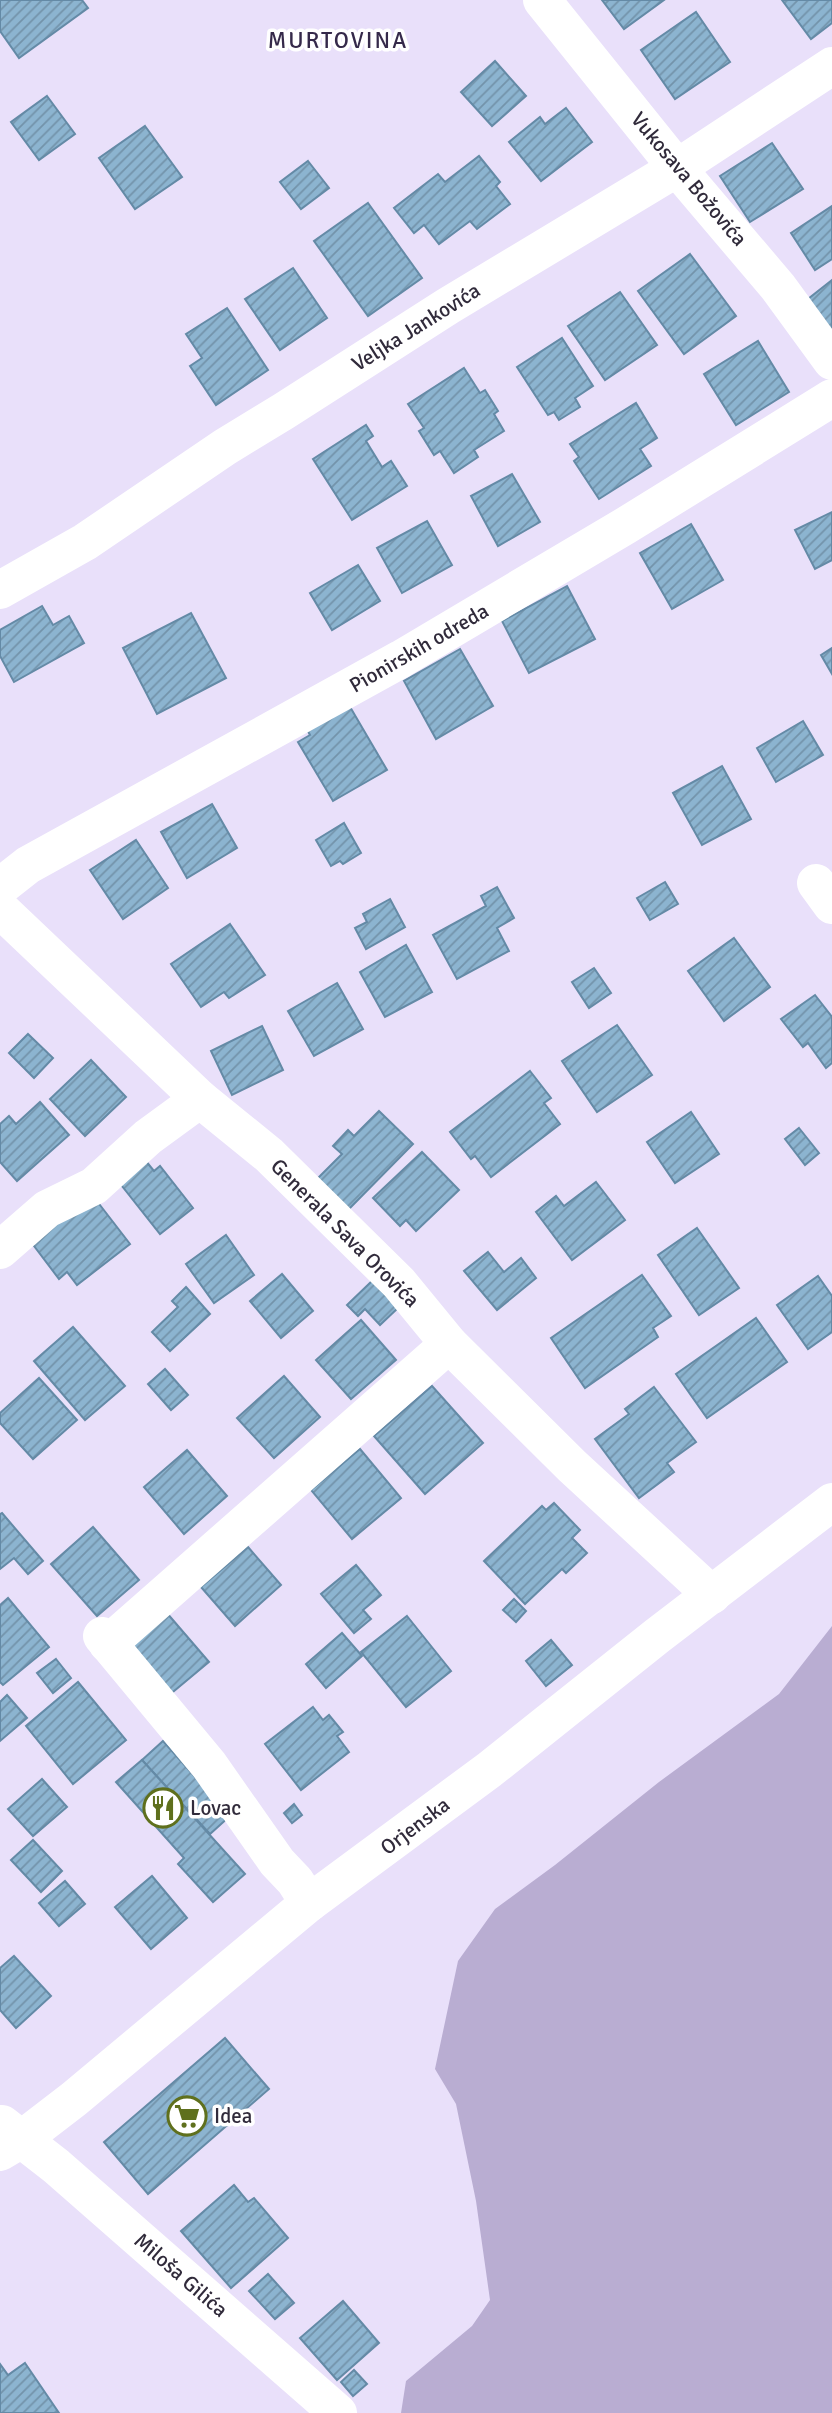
<svg xmlns="http://www.w3.org/2000/svg" width="832" height="2413" font-family="Signika,sans-serif">
<style>
.grass{fill:#b9add2}
.building{fill:url(#building-hatch);stroke:#648aa6;stroke-width:2}
.lines{fill:none;stroke-linecap:round;stroke-linejoin:round}
.minor{stroke:#fff;stroke-width:38}
.labels{text-anchor:middle;stroke-width:7;stroke-linejoin:round;paint-order:stroke}
.street-label{font-size:21px;fill:#312b3b;stroke:#fff}
.poi-label{font-size:21px;fill:#312b3b;stroke:#fff;text-anchor:start}
.neighbourhood-label{font-size:23px;letter-spacing:2px;fill:#35294a;stroke:#fff}
</style>
<defs>
<pattern id="building-hatch" width="6" height="6" patternUnits="userSpaceOnUse" patternTransform="scale(1.75)"><rect width="6" height="6" fill="#8cb4d0"/><path d="M-1 1l2-2M0 6l6-6M5 7l2-2" fill="none" stroke="#7393aa"/></pattern>
</defs>
<rect width="100%" height="100%" fill="#e9e0fa"/>
<polygon class="grass" points="832,1626 832,2413 401,2413 406,2381 472,2326 490,2300 476,2201 456,2104 435,2069 458,1961 495,1909 555,1865 659,1782 779,1694"/>
<g class="building">
<polygon points="0,0 82,0 88,8 19,58 0,31"/>
<polygon points="602,0 664,0 624,29"/>
<polygon points="782,0 832,0 832,23 811,39"/>
<polygon points="696,12 730,62 675,99 641,50"/>
<polygon points="495,61 526,96 492,126 461,92"/>
<polygon points="47,96 75,134 39,160 11,122"/>
<polygon points="566,108 592,142 541,181 509,142 540,117 545,124"/>
<polygon points="145,126 182,177 135,209 99,158"/>
<polygon points="772,143 803,189 750,222 720,176"/>
<polygon points="479,156 500,182 496,186 510,204 477,229 470,221 439,244 424,225 414,233 394,208 438,174 445,182"/>
<polygon points="308,161 329,188 301,209 280,182"/>
<polygon points="368,203 422,278 368,316 314,241"/>
<polygon points="832,206 832,259 815,270 791,233"/>
<polygon points="690,254 736,316 684,354 638,291"/>
<polygon points="293,268 327,318 280,350 245,299"/>
<polygon points="832,280 832,331 808,299"/>
<polygon points="620,292 657,345 605,380 568,326"/>
<polygon points="227,308 268,370 216,405 190,366 202,358 186,334"/>
<polygon points="562,338 593,386 575,398 580,407 559,420 554,412 548,415 517,367"/>
<polygon points="758,341 789,392 736,425 704,374"/>
<polygon points="464,368 480,393 485,390 498,411 494,414 504,431 474,450 478,457 454,473 440,451 434,455 419,431 424,428 408,404"/>
<polygon points="636,403 657,438 640,449 651,466 599,499 574,461 579,457 570,444"/>
<polygon points="366,425 373,436 366,441 382,467 391,461 407,486 352,520 313,459"/>
<polygon points="512,474 540,522 498,546 471,496"/>
<polygon points="832,512 832,560 815,569 795,530"/>
<polygon points="427,521 452,565 402,593 377,548"/>
<polygon points="691,524 723,580 672,609 640,553"/>
<polygon points="358,565 380,601 332,630 310,593"/>
<polygon points="567,586 595,639 529,673 502,621"/>
<polygon points="42,606 53,625 69,616 84,643 14,682 0,656 0,630"/>
<polygon points="191,613 226,678 157,714 123,648"/>
<polygon points="832,648 832,674 821,655"/>
<polygon points="460,649 493,706 436,739 404,681"/>
<polygon points="346,700 387,770 333,801 298,742 310,735 304,724"/>
<polygon points="803,721 823,755 776,782 757,748"/>
<polygon points="722,766 751,819 702,845 673,793"/>
<polygon points="212,804 237,848 187,878 161,832"/>
<polygon points="344,823 361,853 343,864 340,861 331,866 316,840"/>
<polygon points="136,840 168,888 123,919 90,870"/>
<polygon points="665,882 678,904 650,920 637,898"/>
<polygon points="497,887 514,918 497,928 509,951 457,979 433,935 486,906 481,896"/>
<polygon points="390,899 405,927 366,949 355,928 367,922 363,914"/>
<polygon points="230,924 265,975 229,998 224,992 201,1007 171,964"/>
<polygon points="734,938 770,987 724,1021 688,971"/>
<polygon points="406,945 432,992 385,1017 360,972"/>
<polygon points="594,968 611,993 589,1008 572,982"/>
<polygon points="337,983 363,1029 314,1056 288,1011"/>
<polygon points="815,995 832,1017 832,1063 826,1068 808,1043 803,1047 781,1019"/>
<polygon points="617,1025 652,1075 597,1112 562,1061"/>
<polygon points="262,1026 283,1070 232,1095 211,1051"/>
<polygon points="28,1034 53,1058 34,1078 9,1053"/>
<polygon points="91,1060 126,1097 85,1136 50,1099"/>
<polygon points="530,1071 551,1098 544,1103 560,1124 491,1177 475,1156 471,1159 450,1132"/>
<polygon points="40,1102 69,1135 17,1181 0,1162 0,1124 9,1116 16,1124"/>
<polygon points="379,1111 413,1144 345,1213 314,1182 342,1154 333,1146 348,1130 354,1136"/>
<polygon points="691,1112 719,1154 675,1183 647,1142"/>
<polygon points="799,1128 819,1153 805,1165 785,1139"/>
<polygon points="422,1152 459,1190 416,1231 406,1220 400,1226 373,1198"/>
<polygon points="145,1160 154,1171 160,1166 193,1208 160,1234 118,1181"/>
<polygon points="596,1182 625,1220 572,1260 536,1212 556,1196 564,1206"/>
<polygon points="93,1196 130,1244 77,1285 67,1272 59,1279 31,1242"/>
<polygon points="697,1228 739,1288 699,1315 658,1255"/>
<polygon points="226,1235 254,1275 214,1303 186,1264"/>
<polygon points="488,1252 504,1272 521,1258 536,1278 497,1310 464,1271"/>
<polygon points="282,1274 313,1311 281,1338 250,1301"/>
<polygon points="642,1275 671,1316 653,1328 658,1337 585,1388 551,1338"/>
<polygon points="818,1276 832,1296 832,1332 808,1349 777,1305"/>
<polygon points="372,1281 398,1308 380,1325 365,1309 358,1316 347,1305"/>
<polygon points="186,1287 210,1314 170,1351 152,1332 178,1307 172,1301"/>
<polygon points="756,1318 787,1362 707,1418 676,1374"/>
<polygon points="361,1320 396,1360 351,1399 316,1360"/>
<polygon points="73,1327 125,1386 85,1420 34,1361"/>
<polygon points="165,1369 188,1395 171,1410 148,1384"/>
<polygon points="284,1376 320,1417 274,1458 237,1418"/>
<polygon points="39,1378 77,1420 33,1459 0,1423 0,1413"/>
<polygon points="432,1386 483,1443 425,1494 374,1436"/>
<polygon points="654,1387 696,1442 667,1463 674,1472 639,1498 595,1439 629,1414 625,1409"/>
<polygon points="360,1449 401,1498 352,1539 311,1490"/>
<polygon points="187,1450 227,1496 184,1534 144,1487"/>
<polygon points="554,1503 580,1530 572,1538 587,1553 566,1573 562,1569 525,1604 484,1561 542,1506 546,1510"/>
<polygon points="2,1513 43,1561 28,1574 14,1558 0,1569 0,1514"/>
<polygon points="93,1527 139,1580 97,1616 51,1564"/>
<polygon points="248,1547 281,1585 235,1626 201,1587"/>
<polygon points="356,1565 381,1595 363,1610 371,1619 354,1633 321,1594"/>
<polygon points="8,1598 49,1647 3,1685 0,1682 0,1605"/>
<polygon points="514,1599 526,1611 516,1622 503,1610"/>
<polygon points="166,1612 209,1662 168,1696 126,1646"/>
<polygon points="407,1616 451,1671 406,1707 361,1652"/>
<polygon points="342,1633 362,1656 326,1688 306,1664"/>
<polygon points="551,1640 572,1665 546,1686 526,1661"/>
<polygon points="56,1659 71,1678 53,1693 37,1673"/>
<polygon points="78,1682 126,1740 73,1784 26,1726"/>
<polygon points="7,1695 27,1718 0,1741 0,1702"/>
<polygon points="313,1707 323,1720 329,1715 343,1732 337,1736 349,1752 301,1790 265,1744"/>
<polygon points="163,1741 230,1816 210,1834 142,1760"/>
<polygon points="142,1760 245,1874 213,1902 178,1864 184,1858 116,1782"/>
<polygon points="42,1779 67,1807 33,1836 8,1809"/>
<polygon points="294,1804 302,1815 292,1823 284,1813"/>
<polygon points="33,1840 62,1871 41,1892 11,1860"/>
<polygon points="152,1876 187,1918 151,1949 115,1907"/>
<polygon points="65,1881 85,1904 59,1926 39,1903"/>
<polygon points="14,1956 51,1996 16,2028 0,2010 0,1968"/>
<polygon points="225,2038 269,2089 148,2194 104,2142"/>
<polygon points="234,2185 248,2202 254,2198 288,2238 231,2288 181,2231"/>
<polygon points="268,2274 294,2303 275,2319 249,2291"/>
<polygon points="343,2301 379,2343 337,2380 300,2338"/>
<polygon points="25,2363 59,2413 0,2413 0,2364 8,2375"/>
<polygon points="354,2370 367,2384 353,2396 341,2382"/>
</g>
<g class="lines">
<g class="minor">
<polyline points="542,0 677,168 778,287 832,361"/>
<polyline points="0,590 85,542 225,447 284,411 448,306 677,168 832,66"/>
<polyline points="816,883 832,905"/>
<polyline points="0,887 28,865 401,659 625,526 832,398"/>
<polyline points="0,909 200,1099 269,1155 399,1283 449,1344 572,1466 712,1595"/>
<polyline points="0,1250 47,1209 94,1186 148,1137 200,1099"/>
<polyline points="102,1636 209,1765 277,1862 295,1881 309,1903"/>
<polyline points="108,1644 449,1344"/>
<polyline points="2,2124 56,2166 338,2413"/>
<polyline points="0,2152 22,2139 74,2099 309,1903 489,1770 657,1636 832,1502"/>
</g>
</g>
<defs>
<g id="restaurant-ring" transform="scale(2.0125)"><circle r="9.5" fill="#fff" stroke="#5f701d" stroke-width="1.5"/><path d="M-5-6h1v4h1v-4h1v4h1v-4h1v5L-1.5 .5V6h-2V.5L-5-1ZM5-6V6H3V1.5H1.5Q1.5-4 5-6Z" fill="#5f701d"/></g>
<g id="supermarket-ring" transform="scale(2.0125)"><circle r="9.5" fill="#fff" stroke="#5f701d" stroke-width="1.5"/><path d="M-6-5.5h2.5l.6 2H6L4.5 2H-2.5L-4.4-4H-6ZM-1.5 3.2a1.3 1.3 0 1 0 .1 0ZM3 3.2a1.3 1.3 0 1 0 .1 0Z" fill="#5f701d"/></g>
</defs>
<g fill-rule="evenodd">
<use href="#restaurant-ring" x="163" y="1808"/>
<use href="#supermarket-ring" x="187" y="2116"/>
</g>
<g class="labels">
<g class="street-label">
<text transform="translate(689 179) rotate(50)" y="7">Vukosava Božovića</text>
<text transform="translate(416 327) rotate(-32)" y="7">Veljka Jankovića</text>
<text transform="translate(419 648) rotate(-30)" y="7">Pionirskih odreda</text>
<text transform="translate(345 1233) rotate(45)" y="7">Generala Sava Orovića</text>
<text transform="translate(415 1826) rotate(-37)" y="7">Orjenska</text>
<text transform="translate(181 2275) rotate(41)" y="7">Miloša Gilića</text>
</g>
<g class="poi-label">
<text x="190" y="1815">Lovac</text>
<text x="214" y="2123">Idea</text>
</g>
<g class="neighbourhood-label">
<text x="338" y="48">MURTOVINA</text>
</g>
</g>
</svg>
